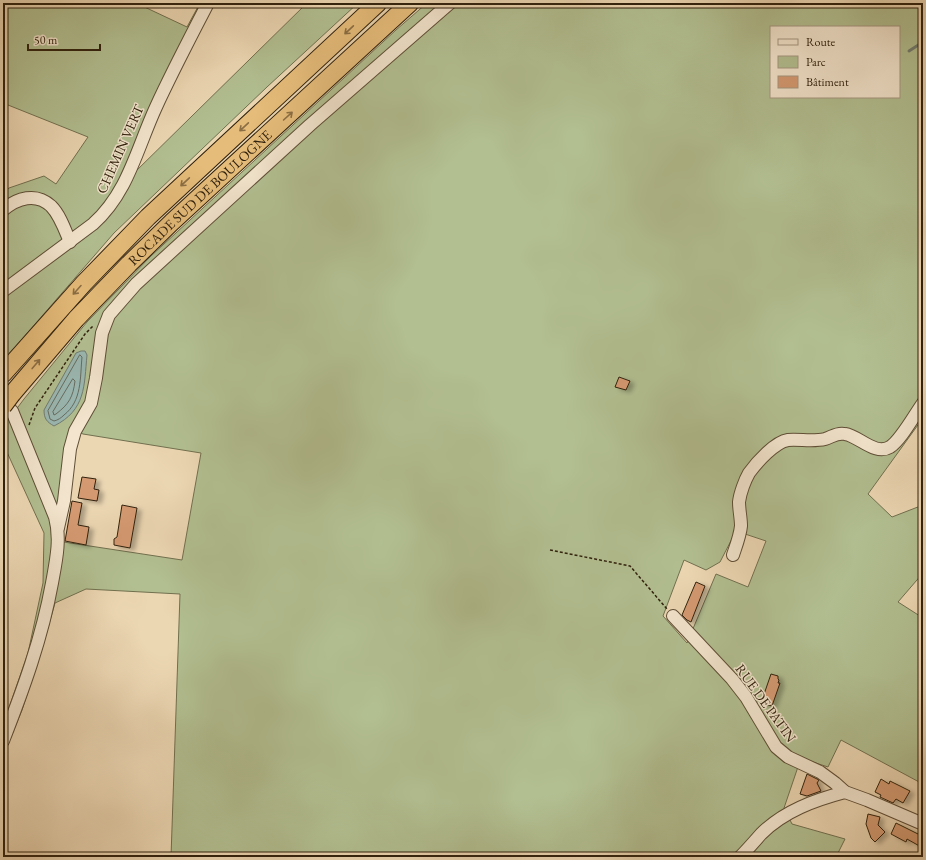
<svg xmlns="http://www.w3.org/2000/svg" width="926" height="860" font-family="'EB Garamond',serif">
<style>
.green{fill:#b2bf91;stroke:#71704f;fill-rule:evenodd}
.water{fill:#9ab8b3;stroke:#707c71}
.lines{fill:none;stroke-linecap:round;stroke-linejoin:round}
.shore{stroke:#656c60;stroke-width:1}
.stream{stroke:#707c71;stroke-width:3}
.building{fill:#d59a72;stroke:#30210d;filter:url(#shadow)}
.minor-casing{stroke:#5f4e36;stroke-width:14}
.highway-casing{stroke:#30210d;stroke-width:19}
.path{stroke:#30210d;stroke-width:1.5;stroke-dasharray:3 2;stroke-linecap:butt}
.minor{stroke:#f3e5ce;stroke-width:12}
.highway{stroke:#e6bc7a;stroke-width:17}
.highway-bridge-casing{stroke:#30210d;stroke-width:19;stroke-linecap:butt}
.highway-bridge{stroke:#e6bc7a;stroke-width:17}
.oneway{stroke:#8b6e44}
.labels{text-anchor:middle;stroke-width:3;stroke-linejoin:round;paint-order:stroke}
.street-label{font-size:14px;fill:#30210d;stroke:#f3e5ce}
</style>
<defs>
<filter id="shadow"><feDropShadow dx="4.5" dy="2.5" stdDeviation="2" flood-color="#0004"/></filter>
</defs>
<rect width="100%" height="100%" fill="#ecd7b3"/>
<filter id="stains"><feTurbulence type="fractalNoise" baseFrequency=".005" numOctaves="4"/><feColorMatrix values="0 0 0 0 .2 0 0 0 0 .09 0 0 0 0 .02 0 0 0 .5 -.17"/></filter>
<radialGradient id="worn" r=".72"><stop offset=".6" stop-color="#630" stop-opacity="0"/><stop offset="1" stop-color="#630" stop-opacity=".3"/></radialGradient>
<g class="green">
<polygon points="3,3 136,3 187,27 200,3 211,3 158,110 134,173 307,3 358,3 267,87 114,233 3,361 3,193 9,188 44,176 56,184 88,137 3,103"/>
<path d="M 427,3 L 923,3 L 923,418 L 868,494 L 892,517 L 923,505 L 923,573 L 898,602 L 923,618 L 923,781 L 921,783 L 841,740 L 828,767 L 801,758 L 784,808 L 792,824 L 845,839 L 836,857 L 171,857 L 180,594 L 86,589 L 55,603 L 42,649 L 22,710 L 3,756 L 3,725 L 28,653 L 43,583 L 44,533 L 6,450 L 3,454 L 3,427 L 24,399 L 87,322 L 151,256 L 396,30 ZM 771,27 L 899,27 L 899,97 L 771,97 ZM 74,430 L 83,434 L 201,453 L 182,560 L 57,541 ZM 736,531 L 766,541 L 748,587 L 716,574 L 687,643 L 663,616 L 684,560 L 706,570 L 720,562 Z"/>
</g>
<path class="water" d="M 81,351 L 85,351 L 87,355 C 84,386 86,410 54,426 C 47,422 44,419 44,410 L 76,353 Z"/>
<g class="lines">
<g class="shore">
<path d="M 80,355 L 82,357 C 80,378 82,401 64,415 C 61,418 58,420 54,421 L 50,419 L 48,411 Z"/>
<path d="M 73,379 L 75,381 C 73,397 69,404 56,414 L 54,415 L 53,412 Z"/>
</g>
<polyline class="stream" points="909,51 923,42"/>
</g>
<g class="building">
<polygon points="619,377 630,381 626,390 615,387"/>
<polygon points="82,477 96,479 94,489 99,490 97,501 78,498"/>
<polygon points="72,501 82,503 78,525 89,527 86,545 65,541"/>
<polygon points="122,505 137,508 130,548 114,545 114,539 117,537"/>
<polygon points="696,582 705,586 691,622 687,620 682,615"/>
<polygon points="771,674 778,676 778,679 779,680 778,683 780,683 772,706 761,703"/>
<polygon points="807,774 819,780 817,783 821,791 807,796 800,794"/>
<polygon points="881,779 889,784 890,781 910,791 903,803 896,799 893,803 880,797 881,795 875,792"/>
<polygon points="868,814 880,817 878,825 885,832 875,842 871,838 866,824"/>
<polygon points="896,823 918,834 919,831 923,831 923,848 907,839 906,842 891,834"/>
</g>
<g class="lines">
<g class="minor-casing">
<g id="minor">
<path d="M 3,210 C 17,198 36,192 51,206 C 60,215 65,230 70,242"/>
<path d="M 3,291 L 93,224 C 128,193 137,148 156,107 C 172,72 190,38 208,3"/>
<polyline points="58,528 64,501 70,449 75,431 91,403 96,378 102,333 109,315 136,284 310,125 450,3"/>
<path d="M 733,555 C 736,546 740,536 741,526 C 741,518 739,510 739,502 C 740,493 745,480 749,473 C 757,462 775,442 788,440 C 800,439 813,442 825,439 C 832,437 837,432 845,434 C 859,436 875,456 890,447 C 901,440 915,414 923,403"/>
<polyline points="673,616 732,679 746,697 776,747 788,757 820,772 835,783 845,792 867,800 923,824"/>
<path d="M 3,741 C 23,690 42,638 52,583 C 56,561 61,539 55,517 L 12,411"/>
<path d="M 740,857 C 747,850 754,842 761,834 C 784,811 815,800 845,792"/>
</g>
</g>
<g class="highway-casing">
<g id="highway">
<polyline points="3,374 84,283 148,217 378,3"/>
<path id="s1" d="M 12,394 L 76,319 L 129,264 L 172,222 L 410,3"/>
</g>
</g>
<g class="path">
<polyline points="29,425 35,408 85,334 93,326"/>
<polyline points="550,550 630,566 667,609"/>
</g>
<use href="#minor" class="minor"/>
<use href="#highway" class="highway"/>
<g class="highway-bridge-casing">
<polyline id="highway-bridge" points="3,406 12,394"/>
</g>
<use href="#highway-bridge" class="highway-bridge"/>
</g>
<defs><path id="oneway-shaft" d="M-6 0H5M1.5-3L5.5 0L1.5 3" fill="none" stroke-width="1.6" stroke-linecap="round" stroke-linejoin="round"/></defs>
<g class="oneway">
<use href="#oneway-shaft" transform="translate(349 30) rotate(137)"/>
<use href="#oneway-shaft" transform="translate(288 116) rotate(-42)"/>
<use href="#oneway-shaft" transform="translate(244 127) rotate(137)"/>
<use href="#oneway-shaft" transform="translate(185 182) rotate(137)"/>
<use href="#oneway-shaft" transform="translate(77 290) rotate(132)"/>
<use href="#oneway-shaft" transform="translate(36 364) rotate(-50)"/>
</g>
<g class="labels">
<g class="street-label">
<text transform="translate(120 149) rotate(-66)" y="5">CHEMIN VERT</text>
<text dy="5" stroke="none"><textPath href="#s1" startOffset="272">ROCADE SUD DE BOULOGNE</textPath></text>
<text transform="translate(766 703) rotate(54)" y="5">RUE DE PATIN</text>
</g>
</g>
<rect width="926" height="860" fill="none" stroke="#ecd7b3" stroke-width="16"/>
<rect x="4" y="4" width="918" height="852" fill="none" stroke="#30210d" stroke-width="2"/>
<rect x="8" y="8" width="910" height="844" fill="none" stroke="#30210d"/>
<rect x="770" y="26" width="130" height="72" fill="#f3e5ce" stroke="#a59781"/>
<rect x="778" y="39" width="20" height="6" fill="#f3e5ce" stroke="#a59781"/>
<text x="806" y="46" font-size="12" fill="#30210d">Route</text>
<rect x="778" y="56" width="20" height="12" fill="#b2bf91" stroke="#a59781"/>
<text x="806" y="66" font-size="12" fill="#30210d">Parc</text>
<rect x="778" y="76" width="20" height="12" fill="#d59a72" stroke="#a59781"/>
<text x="806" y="86" font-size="12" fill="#30210d">Bâtiment</text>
<path d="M28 44v6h72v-6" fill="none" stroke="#30210d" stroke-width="2"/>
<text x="34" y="44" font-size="12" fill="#30210d" stroke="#f3e5ce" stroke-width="3" paint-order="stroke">50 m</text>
<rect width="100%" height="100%" filter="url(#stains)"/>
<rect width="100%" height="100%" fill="url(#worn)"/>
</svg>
